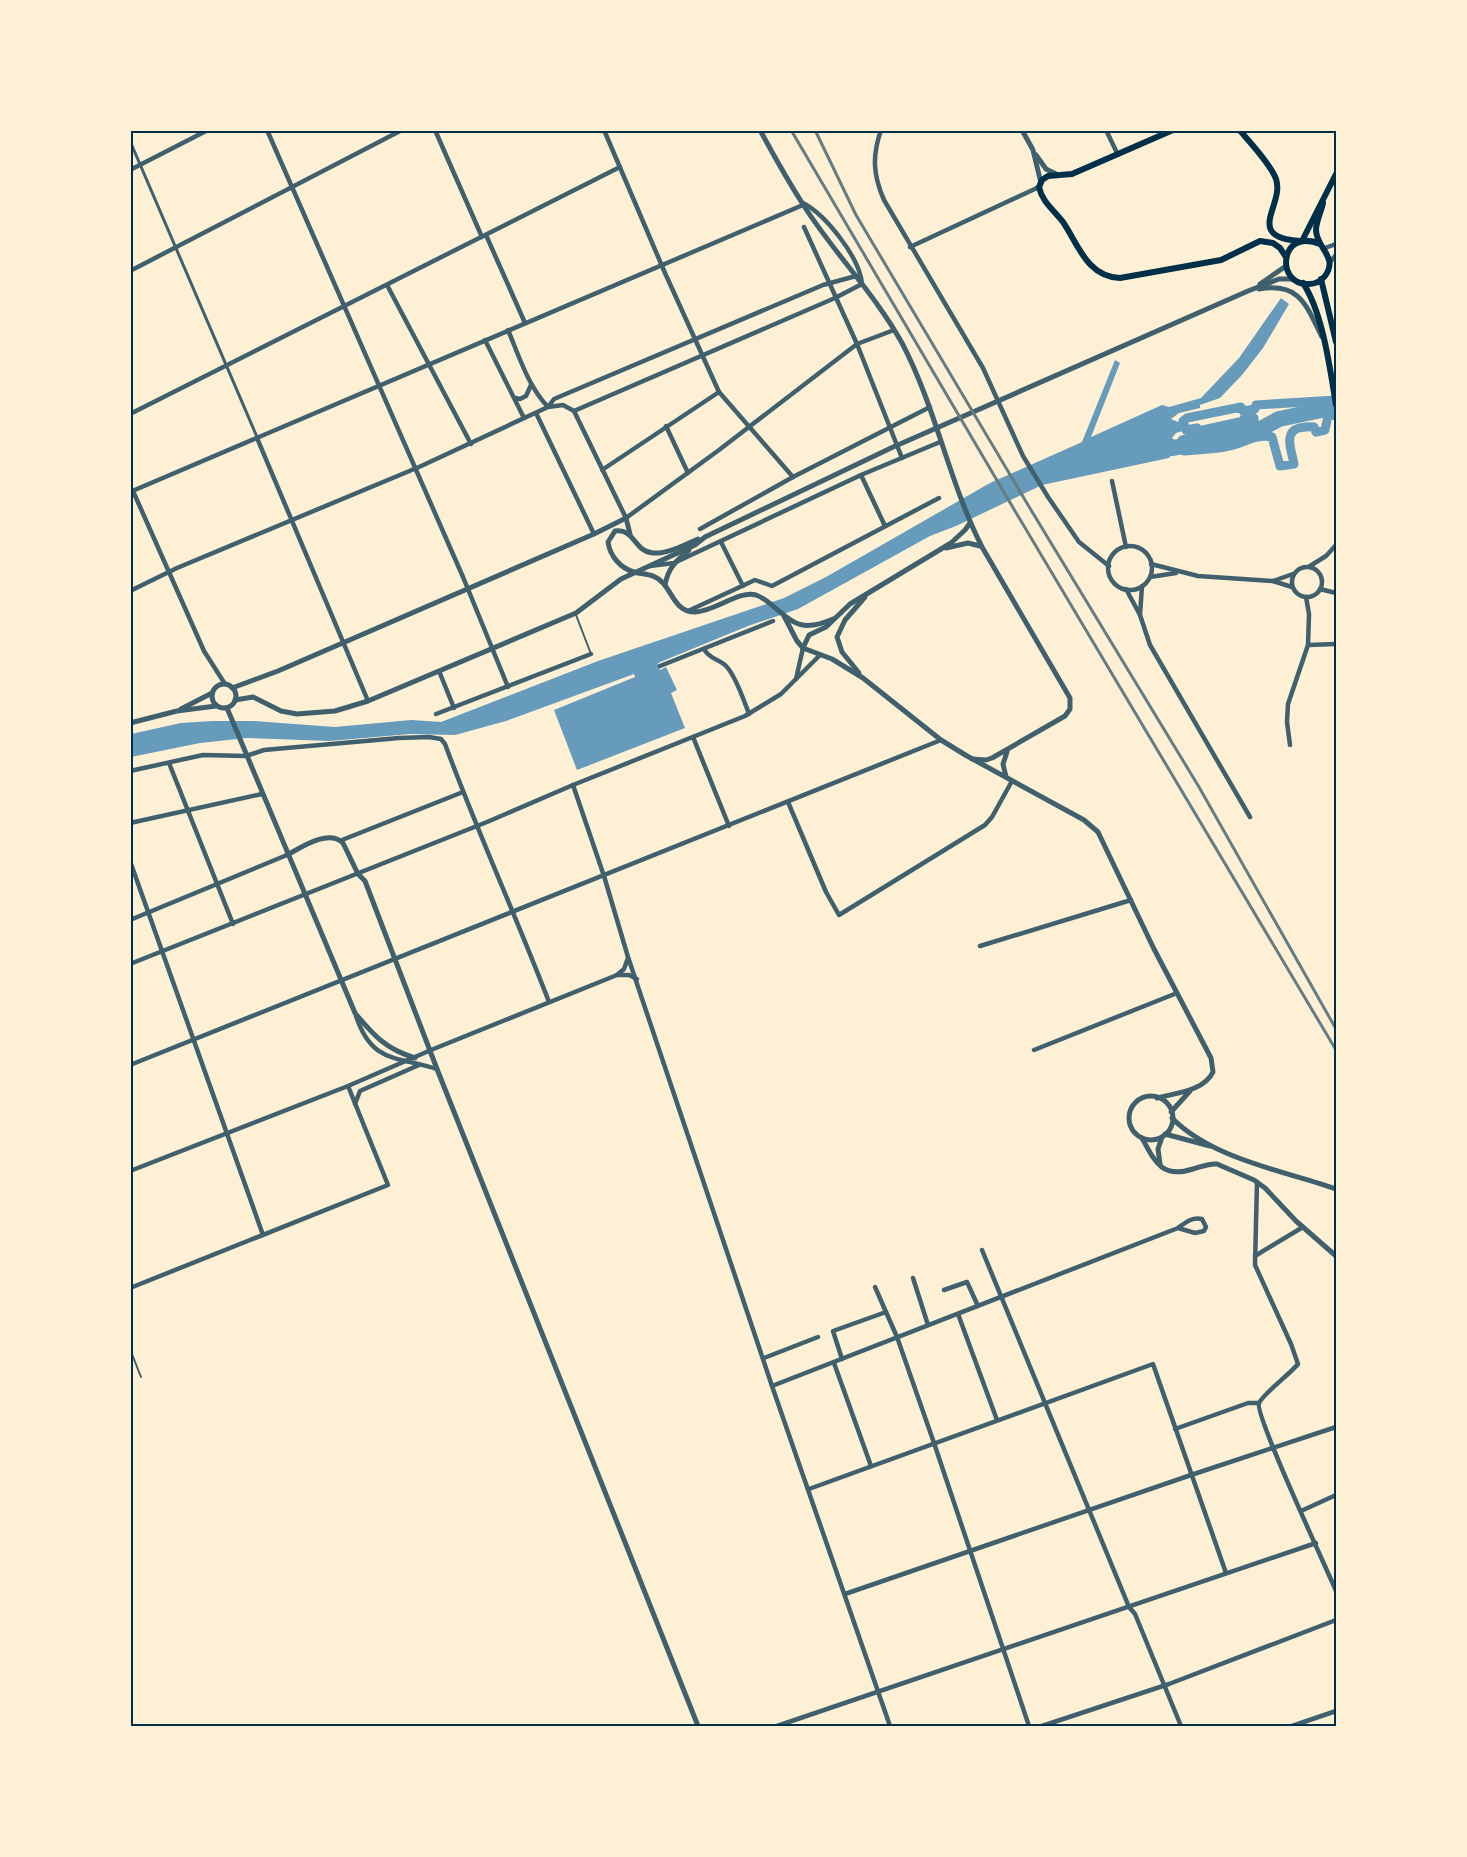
<svg xmlns="http://www.w3.org/2000/svg" width="1467" height="1857" font-family="'Roboto Condensed',sans-serif">
<style>
.water{fill:#669bbc}
.lines{fill:none;stroke-linecap:round;stroke-linejoin:round}
.canal{stroke:#669bbc;stroke-width:9}
.river{stroke:#669bbc;stroke-width:16}
.service{stroke:#3f606c;stroke-width:2}
.pedestrian{stroke:#3f606c;stroke-width:3}
.minor{stroke:#3f606c;stroke-width:4.5}
.tertiary{stroke:#3f606c;stroke-width:5}
.secondary{stroke:#003049;stroke-width:6}
.rail{stroke:#657d81;stroke-width:3}
.neatline{fill:none;stroke:#003049;stroke-width:2}
</style>
<rect width="100%" height="100%" fill="#fdf0d5"/>
<polygon class="water" points="1281,298 1289,304 1263,348 1242,375 1220,398 1200,405 1200,408 1179,413 1171,419 1178,422 1183,421 1186,430 1176,433 1172,438 1176,441 1182,440 1184,451 1173,453 1169,458 1042,485 956,526 930,536 798,609 748,626 658,663 660,670 666,667 677,690 671,693 685,728 577,770 554,710 635,677 634,674 506,721 455,735 410,734 329,741 247,738 200,743 131,757 131,734 181,723 212,721 253,721 335,727 411,720 441,722 598,661 784,598 826,577 990,483 1082,442 1115,360 1120,363 1091,437 1162,405 1169,407 1201,398 1239,358"/>
<g class="lines">
<path class="canal" d="M 1336,400 L 1256,405 L 1255,409 L 1243,411 L 1241,407 L 1187,418 L 1183,421 L 1186,430 L 1197,428 L 1198,431 L 1244,421 L 1244,418 L 1254,418 L 1254,424 L 1245,428 L 1182,440 L 1184,451 C 1200,449 1218,450 1234,445 C 1247,441 1257,434 1272,437 L 1280,466 L 1294,464 C 1292,452 1283,432 1299,428 C 1305,427 1309,426 1314,427 L 1316,432 L 1325,430 L 1328,416 L 1336,415"/>
<polyline class="river" points="1160,446 1173,448 1257,431 1279,419 1336,407"/>
<g class="service">
<polyline points="576,615 591,654"/>
<polyline points="130,1349 141,1377"/>
</g>
<polyline class="pedestrian" points="130,141 257,437"/>
<g class="minor">
<polyline points="267,130 463,577 508,687"/>
<polyline points="435,130 482,237"/>
<polyline points="604,130 665,273 719,392 793,477"/>
<path d="M 881,130 C 872,156 873,175 884,200 L 983,368 L 1023,456 L 1048,497 L 1079,542 L 1109,566"/>
<polyline points="1106,130 1118,155"/>
<polyline points="130,170 208,130"/>
<polyline points="804,227 857,344 902,458"/>
<polyline points="486,235 525,323"/>
<polyline points="910,247 1039,187"/>
<polyline points="1325,248 1336,244"/>
<polyline points="1330,262 1336,255"/>
<polyline points="130,271 402,130"/>
<polyline points="387,285 471,444"/>
<path d="M 508,330 C 519,356 528,386 548,407 L 563,405 L 574,411 L 626,518 L 719,450 L 857,344 L 894,330"/>
<polyline points="485,340 524,418"/>
<polyline points="515,398 520,399 526,396 531,385"/>
<path d="M 574,411 L 835,298 L 862,284 C 860,258 826,215 803,203"/>
<polyline points="536,413 594,534"/>
<polyline points="130,414 620,167"/>
<polyline points="666,426 688,473"/>
<polyline points="257,438 368,701"/>
<polyline points="602,470 719,392"/>
<polyline points="861,475 885,526"/>
<polyline points="1112,481 1126,547"/>
<polyline points="133,491 204,651 225,684"/>
<polyline points="130,492 803,205"/>
<polyline points="700,529 793,477 930,407"/>
<polyline points="721,542 743,586"/>
<circle cx="1130" cy="568" r="22"/>
<polyline points="1151,564 1198,576 1273,581 1292,587"/>
<polyline points="650,566 674,563 861,475 940,442"/>
<polyline points="1310,566 1326,556 1336,545"/>
<circle cx="1307" cy="582" r="15"/>
<polyline points="1150,577 1176,573"/>
<polyline points="1273,581 1293,574"/>
<polyline points="1126,589 1140,615 1150,645 1250,817"/>
<polyline points="1320,589 1336,593"/>
<polyline points="130,591 177,568 419,467 548,407 554,399 823,285 856,276"/>
<polyline points="688,611 755,580 772,586 939,498"/>
<polyline points="1140,615 1142,586"/>
<polyline points="1308,645 1336,644"/>
<path d="M 704,649 C 709,659 719,659 726,666 C 736,676 744,701 749,714"/>
<polyline points="660,666 773,621"/>
<polyline points="439,671 454,708"/>
<polyline points="796,679 803,648"/>
<polyline points="436,714 591,654"/>
<polyline points="693,737 729,826"/>
<polyline points="1290,745 1287,722 1288,704 1308,645 1309,614 1306,597"/>
<polyline points="169,763 233,924"/>
<path d="M 130,771 L 203,755 L 246,756 L 264,750 L 399,738 L 429,737 L 441,739 L 445,744 C 477,831 516,916 549,1002"/>
<polyline points="573,785 604,876 628,957 772,1386 890,1726"/>
<polyline points="788,802 826,892 839,915 985,825 992,817 1012,781"/>
<polyline points="130,823 262,794"/>
<polyline points="342,840 463,792"/>
<polyline points="130,861 263,1235"/>
<polyline points="130,920 287,855"/>
<polyline points="980,946 1131,900"/>
<polyline points="130,964 487,822 573,785 745,716 781,694 820,655"/>
<polyline points="617,975 629,975 637,979"/>
<path d="M 356,1016 C 372,1064 397,1056 437,1069"/>
<polyline points="1034,1050 1177,993"/>
<polyline points="130,1065 941,740"/>
<polyline points="355,1104 360,1091 419,1065"/>
<polyline points="130,1171 348,1086 431,1050 617,975 624,969 628,958"/>
<path d="M 1257,1182 L 1255,1265 L 1291,1344 L 1298,1364 C 1289,1375 1264,1393 1259,1403 C 1254,1414 1327,1569 1336,1591"/>
<polyline points="982,1250 1129,1607 1135,1614 1181,1726"/>
<polyline points="1255,1256 1303,1227"/>
<polyline points="913,1278 928,1325"/>
<polyline points="875,1287 897,1337 934,1443 1029,1726"/>
<polyline points="130,1288 388,1185 348,1086"/>
<polyline points="944,1290 967,1282 978,1306"/>
<polyline points="958,1314 997,1420"/>
<polyline points="764,1358 818,1337"/>
<polyline points="842,1359 833,1331 886,1312"/>
<polyline points="834,1363 871,1466"/>
<path d="M 772,1386 L 1178,1228 C 1186,1222 1192,1217 1202,1219 L 1206,1227 L 1204,1231 L 1195,1233 L 1178,1228"/>
<polyline points="1175,1429 1248,1403 1259,1403"/>
<polyline points="809,1489 1153,1364 1226,1573"/>
<polyline points="1301,1511 1336,1495"/>
<polyline points="845,1594 1191,1475 1336,1427"/>
<polyline points="777,1726 1316,1543"/>
<polyline points="1042,1726 1169,1684 1336,1620"/>
<polyline points="1292,1726 1336,1711"/>
</g>
<g class="tertiary">
<path d="M 760,130 C 774,156 788,181 804,206 C 834,253 875,294 902,343 C 936,408 949,482 982,547 L 1070,698 L 1070,709 L 1065,716 L 992,758 L 986,760 L 972,759"/>
<polyline points="1022,130 1033,150 1041,183"/>
<polyline points="1036,155 1046,169 1056,174"/>
<polyline points="1260,284 1286,266"/>
<path d="M 1259,289 C 1300,282 1306,305 1322,337"/>
<path d="M 698,539 C 684,545 668,554 653,553 C 634,552 635,528 615,531 L 608,542 C 610,556 620,568 634,572 C 645,575 654,573 663,583 C 673,594 676,612 695,612 C 714,612 739,590 756,595 C 762,597 767,601 772,605 C 794,625 804,632 833,619"/>
<polyline points="946,548 968,543 980,546"/>
<path d="M 665,585 C 668,568 676,561 689,550"/>
<path d="M 784,616 L 797,641 L 803,648 L 832,659 L 863,678 L 941,740 L 967,756 L 1084,820 L 1098,832 L 1154,949 L 1211,1058 L 1213,1072 C 1204,1091 1176,1093 1157,1098"/>
<polyline points="803,648 809,635 826,627 850,604 951,543 965,530 970,523"/>
<polyline points="859,673 842,652 837,637 845,620 865,597"/>
<circle cx="224" cy="696" r="12"/>
<polyline points="232,688 278,671 594,534 626,518 630,534"/>
<polyline points="235,700 253,697 281,711 297,714 335,711 368,701 576,613 621,579 695,545 705,537 891,448 1248,291 1279,279 1293,279"/>
<path d="M 227,708 L 355,1013 C 374,1036 386,1049 415,1058"/>
<polyline points="181,709 212,693"/>
<polyline points="130,723 177,711 216,706"/>
<polyline points="1006,777 1003,764 1007,752"/>
<path d="M 287,855 C 302,847 328,829 343,843 L 358,874 L 365,881 L 437,1069 L 698,1726"/>
<circle cx="1151" cy="1118" r="22"/>
<polyline points="1171,1112 1190,1091"/>
<path d="M 1172,1118 C 1212,1159 1285,1171 1336,1189"/>
<polyline points="1165,1134 1210,1146"/>
<path d="M 1142,1138 C 1155,1162 1162,1179 1193,1169 C 1201,1167 1209,1163 1217,1164 L 1254,1180 L 1265,1188 L 1296,1221 L 1336,1256"/>
<polyline points="1160,1164 1158,1149 1162,1137"/>
</g>
<g class="secondary">
<path d="M 1173,130 L 1072,174 L 1048,176 L 1042,180 L 1039,187 C 1042,202 1054,210 1063,222 C 1078,244 1087,277 1120,278 L 1221,260 L 1260,241 L 1273,243 L 1280,248 L 1286,257"/>
<path d="M 1239,130 L 1243,134 C 1253,146 1271,165 1276,179 C 1285,205 1243,237 1300,241"/>
<polyline points="1302,241 1336,174"/>
<path d="M 1320,244 C 1279,227 1275,286 1309,284 C 1315,284 1321,281 1325,276 C 1339,257 1316,248 1316,230 C 1316,222 1321,212 1323,203"/>
<polyline points="1321,279 1336,342"/>
<path d="M 1303,283 C 1323,313 1330,369 1336,405"/>
</g>
<g class="rail">
<polyline points="791,130 1015,511 1336,1050"/>
<polyline points="815,130 856,215 1028,505 1199,787 1336,1029"/>
</g>
</g>
<rect width="1467" height="1857" fill="none" stroke="#fdf0d5" stroke-width="264"/>
<rect x="132" y="132" width="1203" height="1593" class="neatline"/>
</svg>
